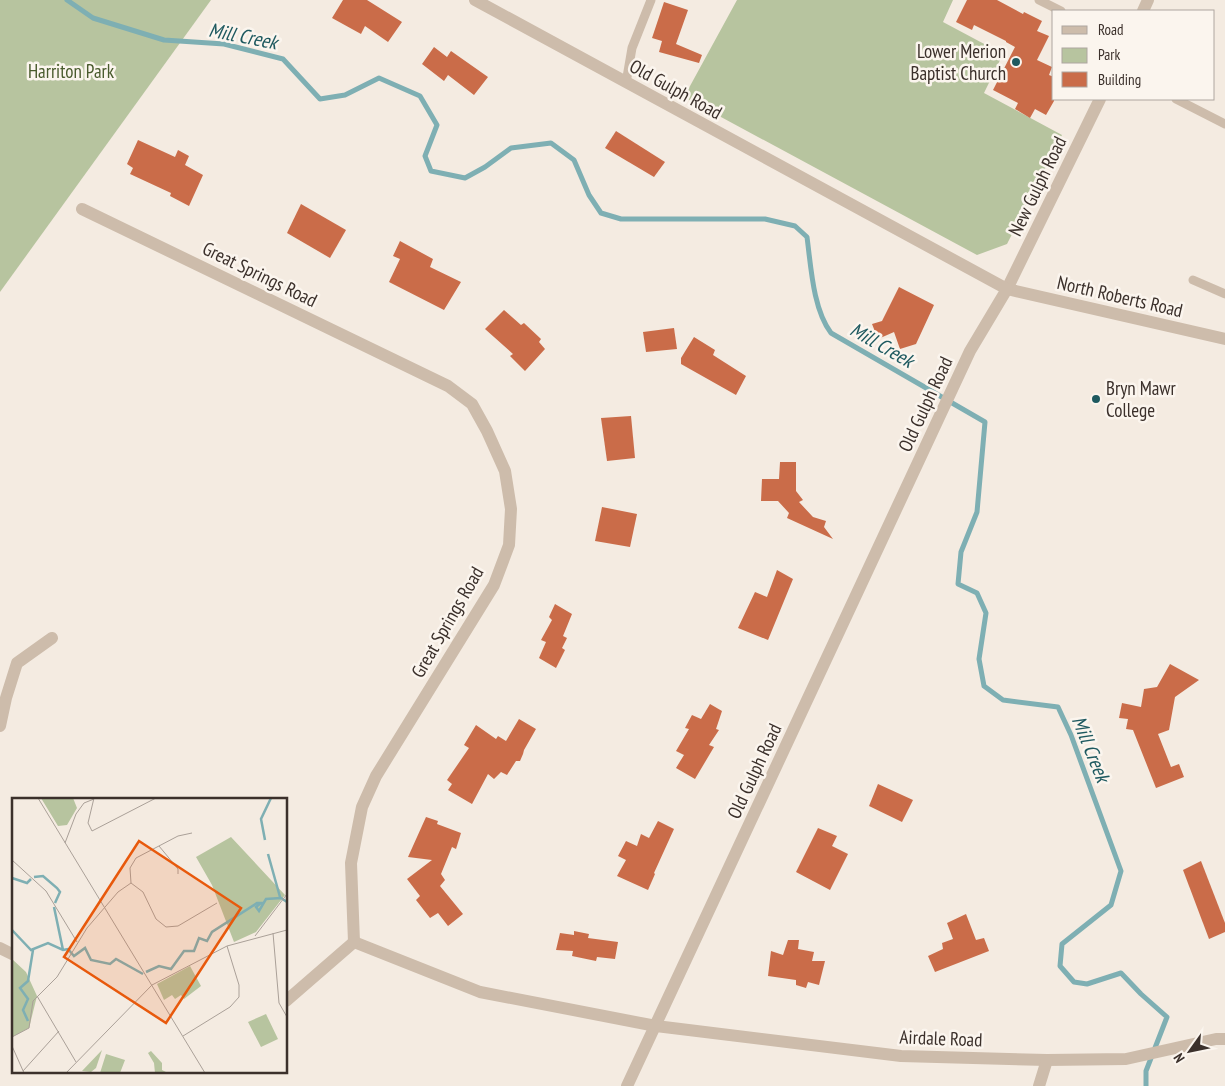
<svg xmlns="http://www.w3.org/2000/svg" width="1225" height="1086" font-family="'PT Sans Narrow',sans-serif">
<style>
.green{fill:#b7c49f}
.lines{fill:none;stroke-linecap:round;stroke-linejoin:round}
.stream{stroke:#7eafb3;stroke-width:5}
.building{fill:#ca6c49}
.service{stroke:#cdbcab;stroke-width:9}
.minor{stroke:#cdbcab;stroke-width:12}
.tertiary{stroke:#cdbcab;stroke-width:12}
.poi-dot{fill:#1e595f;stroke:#fbf5ee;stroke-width:2}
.labels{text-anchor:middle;stroke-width:5;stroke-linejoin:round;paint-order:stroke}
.poi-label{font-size:19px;fill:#3b302b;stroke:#fbf5ee;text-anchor:end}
.park-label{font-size:19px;fill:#495b2d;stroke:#fbf5ee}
.street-label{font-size:19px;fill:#3b302b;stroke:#fbf5ee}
.water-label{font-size:20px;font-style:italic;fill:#1e595f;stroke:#fbf5ee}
.inset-river{fill:none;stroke:#7eafb3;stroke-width:2.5}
.inset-road{fill:none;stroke:#aaa098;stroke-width:1}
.view{fill:#e8590c;fill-opacity:0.15;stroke:#e8590c;stroke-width:2.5}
.inset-edge{fill:none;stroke:#3b302b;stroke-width:2.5}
</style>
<rect width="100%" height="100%" fill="#f4ebe1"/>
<g class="green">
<polygon points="0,0 211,0 0,292"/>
<polygon points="737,0 953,0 943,22 1003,54 984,93 1062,135 1007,244 977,255 684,97"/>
</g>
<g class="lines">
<path class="stream" d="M 67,0 L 93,18 L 164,40 L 224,44 L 283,59 L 320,99 L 345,95 L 379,78 L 420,96 L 437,125 L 425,156 L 431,171 L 465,178 L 485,167 L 511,148 L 551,143 L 574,160 L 589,195 L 601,213 L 621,219 L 765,219 L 795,226 L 807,237 C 811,267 813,309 831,333 L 985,422 L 977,512 L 961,552 L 958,584 L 977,593 L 986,613 L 979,659 L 984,686 L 1003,700 L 1058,707 L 1071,735 L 1121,871 L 1111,905 L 1062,944 L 1060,966 L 1074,982 L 1087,984 L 1121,973 L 1141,994 L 1167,1017 L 1146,1071 L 1146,1086"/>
</g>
<g class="building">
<polygon points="343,0 367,0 402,22 388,42 365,26 361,34 332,18"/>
<polygon points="967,0 997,0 1023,14 1024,12 1042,21 1037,31 1049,36 1037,60 1052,67 1049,75 1054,77 1054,101 1046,115 1035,109 1030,118 1015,109 1018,103 993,90 1015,47 1006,42 1006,41 974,25 972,30 956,22"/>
<polygon points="664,2 688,10 676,44 702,55 699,63 659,52 662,41 652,38"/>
<polygon points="434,47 447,57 451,51 488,77 474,95 448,75 444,81 422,64"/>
<polygon points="616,131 665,162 654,177 605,148"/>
<polygon points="138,140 175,157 178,150 189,156 185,165 203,175 189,206 170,196 171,193 130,174 133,168 127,164"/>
<polygon points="301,204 346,230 330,258 287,233"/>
<polygon points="400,241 433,259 430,267 461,282 444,310 389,282 400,259 393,256"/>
<polygon points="899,287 934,305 916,344 900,349 894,332 878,339 872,324 882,321"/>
<polygon points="504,310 521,325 524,323 541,339 539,342 545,349 525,371 510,356 513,354 485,329"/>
<polygon points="674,328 677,349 646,352 643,332"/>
<polygon points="694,337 715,350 713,355 746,376 736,395 681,364 681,358"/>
<polygon points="631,416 635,458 607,461 601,418"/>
<polygon points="780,462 796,462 796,491 803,500 799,502 813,517 826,521 824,527 833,539 787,518 789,513 778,501 761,501 762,479 779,479"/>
<polygon points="602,507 637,514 630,547 595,541"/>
<polygon points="777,570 793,579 768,640 738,628 755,592 767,597"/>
<polygon points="555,604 572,614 563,636 567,638 562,648 565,650 556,668 539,658 546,642 541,640 552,620 549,617"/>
<polygon points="1170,664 1199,680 1175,697 1169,730 1158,734 1171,767 1179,764 1184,777 1156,788 1133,730 1126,729 1128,719 1119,718 1122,703 1141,707 1144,689 1157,687"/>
<polygon points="710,704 722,711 716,729 719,730 709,745 714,747 695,779 676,768 684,755 676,751 689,729 685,728 692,715 701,719"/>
<polygon points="519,719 536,729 524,750 523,754 520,761 516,761 507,775 501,772 494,779 488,774 472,804 448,790 452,784 447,780 469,748 464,745 476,725 496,739 498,736 506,741"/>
<polygon points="878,784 913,800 902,822 869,806"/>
<polygon points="426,817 438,821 437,824 461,833 456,849 452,847 441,874 445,880 440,886 463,914 448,926 438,913 430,918 416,900 420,896 407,879 432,860 408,857"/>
<polygon points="658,821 674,829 654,873 655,874 648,890 617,876 626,860 618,856 626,841 637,846 641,834 649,838"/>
<polygon points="818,828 837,836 832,846 848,854 830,890 796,872"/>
<polygon points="1201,861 1225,923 1225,932 1209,939 1183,870"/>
<polygon points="966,914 976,940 984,938 989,951 935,972 928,956 943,949 942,943 953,939 947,923"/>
<polygon points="574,931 589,934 588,938 618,942 615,959 597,957 596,961 572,956 573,951 556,950 560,933 574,935"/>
<polygon points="788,940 799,940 798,949 814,952 812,961 825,961 819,985 808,982 806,988 796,985 796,980 768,976 771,951 783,955"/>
</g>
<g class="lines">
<g class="service">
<polyline points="1039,0 1061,11"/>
<polyline points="626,83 632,48 651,0"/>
<polyline points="1176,99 1225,124"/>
<polyline points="1193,280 1225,294"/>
</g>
<g class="minor">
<polyline points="1143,11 1148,0"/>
<polyline points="1100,99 1007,289 1225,339"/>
<polyline points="82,209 448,386 472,404 487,431 505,471 511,509 509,545 494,585 376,776 362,807 351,863 354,942"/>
<polyline points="0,726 6,698 17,663 52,638"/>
<polyline points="354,942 480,992 656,1026 901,1056 1047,1060 1126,1059 1216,1039 1225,1039"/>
<polyline points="0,948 14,955"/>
<polyline points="286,1001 354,942"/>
<polyline points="1039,1086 1047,1060"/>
</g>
<polyline class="tertiary" points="475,0 1007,289 970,351 627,1086"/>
</g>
<g class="poi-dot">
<circle cx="1016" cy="62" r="5"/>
<circle cx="1096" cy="399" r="5"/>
</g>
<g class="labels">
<g class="poi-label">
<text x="1006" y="58">Lower Merion<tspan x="1006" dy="22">Baptist Church</tspan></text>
<text x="1106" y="395" text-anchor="start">Bryn Mawr<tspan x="1106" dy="22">College</tspan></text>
</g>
<g class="park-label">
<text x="71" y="78">Harriton Park</text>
</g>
<g class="street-label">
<text transform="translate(676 89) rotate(29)" y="7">Old Gulph Road</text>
<text transform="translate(1037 186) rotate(-64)" y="7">New Gulph Road</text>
<text transform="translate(260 274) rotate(26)" y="7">Great Springs Road</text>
<text transform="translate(1120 296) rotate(13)" y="7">North Roberts Road</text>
<text transform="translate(925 404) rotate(-65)" y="7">Old Gulph Road</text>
<text transform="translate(447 622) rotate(-60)" y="7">Great Springs Road</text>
<text transform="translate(754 771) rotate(-65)" y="7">Old Gulph Road</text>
<text transform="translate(941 1038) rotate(2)" y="7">Airdale Road</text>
</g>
<g class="water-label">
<text transform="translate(243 36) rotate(11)" y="7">Mill Creek</text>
<text transform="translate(882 345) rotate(30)" y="7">Mill Creek</text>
<text transform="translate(1091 749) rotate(68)" y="7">Mill Creek</text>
</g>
</g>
<g transform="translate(12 798)">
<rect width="275" height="275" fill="#f4ebe1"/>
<path d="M 29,0 L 61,0 L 65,10 L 55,27 L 46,28 ZM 219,39 L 273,97 L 244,134 L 222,144 L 200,87 L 184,59 ZM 0,161 L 14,174 L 25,198 L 17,230 L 0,239 ZM 178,168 L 189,188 L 172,201 L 169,197 L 163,201 L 160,197 L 152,202 L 145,186 ZM 254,216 L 266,241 L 249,249 L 236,224 ZM 90,252 L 84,270 L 79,274 L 70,273 ZM 139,253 L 150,265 L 150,272 L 156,275 L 143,275 L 142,265 L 136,255 ZM 94,256 L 113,262 L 108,275 L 88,275 Z" fill="#b7c49f"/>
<path class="inset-river" d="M 253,42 L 249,21 L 259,0M 256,56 L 268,99M 22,79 L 31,78 L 45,90 L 48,94 L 43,105M 0,80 L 15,85 L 19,81M 42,109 L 51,152M 0,132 L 19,152 L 36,145 L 51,152 L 56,151 L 62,158 L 73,150 L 79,162 L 98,166 L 104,161 L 131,176M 134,174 L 147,168 L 159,171 L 172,153 L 182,153 L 187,140 L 195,143 L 200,134 L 245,105 L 249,105 L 244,109 L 247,113 L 254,101 L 269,100 L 275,104M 16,223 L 11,212 L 16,201 L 8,190 L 16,183 L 21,152"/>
<path class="inset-road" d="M 26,0 L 193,275M 82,0 L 76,25 L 80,33 L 144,0M 53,45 L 64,16 L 72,5 L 82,1M 147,48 L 166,71 L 166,76M 0,62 L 34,93 L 65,144M 119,85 L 131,94 L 144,121 L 154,129 L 166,128 L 205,105M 119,85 L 118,70 L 124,60 L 166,38 L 180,35M 261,135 L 267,205 L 275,219M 243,138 L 275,96M 25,198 L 64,264M 171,238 L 218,209 L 227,199 L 227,187 L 215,148M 0,239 L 17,230 L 21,203 L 45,179 L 75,130 L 106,94 L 119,85M 0,248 L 12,275M 11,273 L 47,233M 54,275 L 140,187 L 215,148 L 275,132"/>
<path class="view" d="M 127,43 L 229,110 L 154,225 L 52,159 Z"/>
<rect width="275" height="275" class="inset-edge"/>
</g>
<rect x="1052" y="10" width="162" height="90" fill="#fbf5ee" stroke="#aea6a0"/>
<rect x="1062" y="26" width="25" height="8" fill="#cdbcab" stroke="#aea6a0"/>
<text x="1098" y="35" font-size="15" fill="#3b302b">Road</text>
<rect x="1062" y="48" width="25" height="15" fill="#b7c49f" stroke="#aea6a0"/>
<text x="1098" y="60" font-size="15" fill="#3b302b">Park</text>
<rect x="1062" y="72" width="25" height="15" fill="#ca6c49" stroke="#aea6a0"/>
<text x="1098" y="85" font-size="15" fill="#3b302b">Building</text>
<g transform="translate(1190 1051) rotate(237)" stroke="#fbf5ee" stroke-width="4" paint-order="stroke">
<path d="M0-4L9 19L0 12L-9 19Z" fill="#3b302b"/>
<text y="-8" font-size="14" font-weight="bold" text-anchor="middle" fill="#3b302b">N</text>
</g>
</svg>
